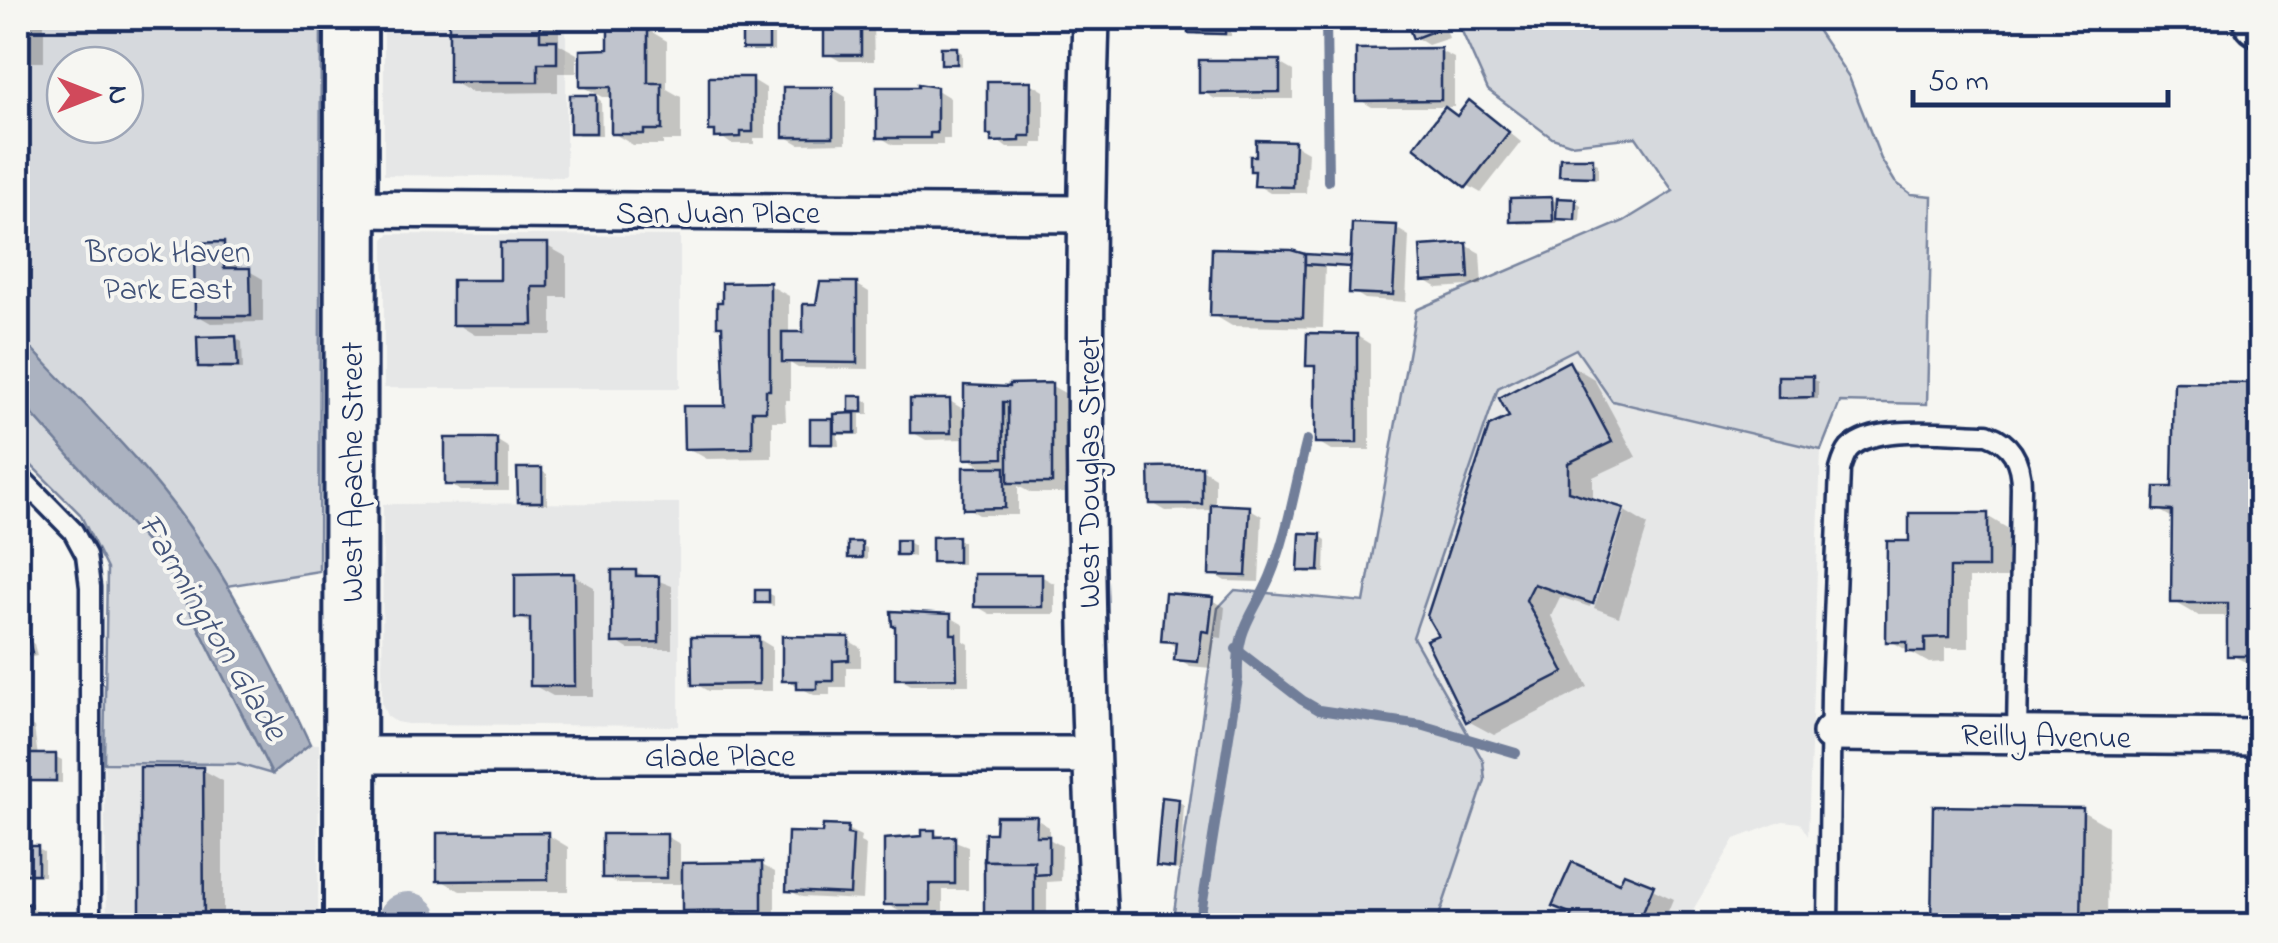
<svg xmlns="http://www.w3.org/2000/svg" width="2278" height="943" font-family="'Indie Flower',sans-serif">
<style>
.built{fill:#e6e7e7}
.green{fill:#d6d9dd;stroke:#78849e;stroke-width:2.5;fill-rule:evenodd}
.water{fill:#abb2c0;stroke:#717e99;stroke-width:2.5}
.shadow{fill:#0003}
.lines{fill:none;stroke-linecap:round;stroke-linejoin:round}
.stream{stroke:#717e99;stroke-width:10}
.river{stroke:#abb2c0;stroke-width:62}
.building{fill:#c0c4cd;stroke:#1b2f5e;stroke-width:2.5}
.lane-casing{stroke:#1b2f5e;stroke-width:25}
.street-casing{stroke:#1b2f5e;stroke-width:42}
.secondary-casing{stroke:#1b2f5e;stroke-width:58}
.lane{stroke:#f6f6f2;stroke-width:18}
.street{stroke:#f6f6f2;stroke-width:35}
.secondary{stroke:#f6f6f2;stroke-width:50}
.labels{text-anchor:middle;stroke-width:8;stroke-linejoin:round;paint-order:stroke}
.street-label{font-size:32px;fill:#1b2f5e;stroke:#f6f6f2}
.park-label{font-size:32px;fill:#405177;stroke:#f6f6f2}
.water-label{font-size:35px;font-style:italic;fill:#46567b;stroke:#f6f6f2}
</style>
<rect width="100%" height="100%" fill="#f6f6f2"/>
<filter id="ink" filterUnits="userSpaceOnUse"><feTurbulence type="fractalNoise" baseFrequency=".01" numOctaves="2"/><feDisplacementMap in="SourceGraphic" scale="20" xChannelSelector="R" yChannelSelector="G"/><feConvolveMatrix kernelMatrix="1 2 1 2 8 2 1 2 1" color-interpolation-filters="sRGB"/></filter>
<g filter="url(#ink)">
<g class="built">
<polygon points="384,18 566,18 566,177 384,175"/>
<polygon points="389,234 680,236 680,388 384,388 384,239"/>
<polygon points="1576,349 1613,401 1821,450 1808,836 1800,823 1783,821 1735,839 1684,925 1436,925 1485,780 1483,761 1413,637 1498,388"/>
<polygon points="679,503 679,726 407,724 396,722 387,716 382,704 383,504"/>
<polygon points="310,744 319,744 318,925 107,925 104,763 238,764 272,774"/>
</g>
<g class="green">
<path d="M 18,18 L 321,18 L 319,571 L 227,586 C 170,492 93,415 18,334 ZM 65,65 L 125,65 L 125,125 L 65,125 Z"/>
<polygon points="1456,18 1809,18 1849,77 1881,159 1895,182 1911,194 1932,196 1927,404 1840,402 1821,450 1612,401 1576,349 1498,388 1413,637 1483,761 1485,780 1436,925 1172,926 1218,608 1235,590 1364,602 1416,310 1624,221 1673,191 1636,137 1570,144 1552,138 1488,90"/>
<polygon points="18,398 157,554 186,602 272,774 238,764 104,763 107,569 80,514 18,452"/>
</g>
<path class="water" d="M 18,334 C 80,401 150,466 200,542 C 243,606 278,674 310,744 L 272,774 L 186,602 L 157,554 L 18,398 Z"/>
<g class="shadow">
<rect x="18" y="18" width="26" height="44"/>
<polygon points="451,18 542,18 559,28 559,44 577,54 577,73 558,73 558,92 472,93 451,81"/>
<polygon points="826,18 861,18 873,25 874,61 840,61 826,53"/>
<polygon points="1191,18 1231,18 1231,36 1197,35 1191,31"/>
<polygon points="1408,18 1442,18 1449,38 1428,45 1415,37"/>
<polygon points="768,19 774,22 774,51 751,51 745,48"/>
<polygon points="647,29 667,41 667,89 681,97 681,141 663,141 663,145 633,145 613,133 613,97 603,97 582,86"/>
<polygon points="956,49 962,53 962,66 944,63"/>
<polygon points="1440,51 1454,58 1454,107 1372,107 1358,99"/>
<polygon points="1279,63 1293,71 1293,99 1215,99 1202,91"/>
<polygon points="753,80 766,88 766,138 754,138 754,144 731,144 712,130"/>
<polygon points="1031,83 1044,91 1044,143 1033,143 1033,148 1007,148 989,134"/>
<polygon points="833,89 846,97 846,143 799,144 785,136"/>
<polygon points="937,90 950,98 950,139 943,139 943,145 893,145 880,137"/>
<polygon points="572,98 597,98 601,101 602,135 579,135 573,132"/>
<polygon points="1483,111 1521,142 1481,193 1467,185 1459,118"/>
<polygon points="1294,144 1308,152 1306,193 1270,193 1257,185 1257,173 1252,170"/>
<polygon points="1592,161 1598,164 1598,179 1568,178 1562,174"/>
<polygon points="1552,199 1559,204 1575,201 1581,205 1580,222 1558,217 1558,223 1519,224 1513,220"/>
<polygon points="1396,228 1409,236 1406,302 1365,299 1352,291 1353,268 1325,267 1323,328 1232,326 1212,314 1305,257 1350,259"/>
<polygon points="223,245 237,253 237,271 249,271 263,279 263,322 211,323 197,315"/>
<polygon points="1466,245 1480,253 1482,285 1438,288 1425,280"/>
<polygon points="547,246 567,257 567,297 552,297 552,335 475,335 455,323"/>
<polygon points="856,284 869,292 869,369 798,368 790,363 790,400 785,400 786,421 772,421 772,458 707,459 686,447 727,408 725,328 719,325 769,285 789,296 789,335 805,335 818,306"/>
<polygon points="1357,336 1370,344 1370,450 1331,450 1318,442 1318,370 1308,364"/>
<polygon points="236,338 242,342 243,369 207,369 201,365"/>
<polygon points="1569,364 1594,379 1636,457 1593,477 1593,501 1623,510 1648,525 1619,617 1594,608 1625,512 1620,512 1590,607 1560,597 1551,616 1588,687 1494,735 1468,721 1441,636 1513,419"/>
<polygon points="1812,378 1818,382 1818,399 1787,400 1781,396"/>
<polygon points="2177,385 2260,386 2260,669 2229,654 2230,616 2199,616 2173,601 2174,519 2157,509 2175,489"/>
<polygon points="1052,386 1072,397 1072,493 1031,493 1018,486 1018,515 979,515 966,507 988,470 966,457 966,439 926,440 912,432 950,401 966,411"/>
<polygon points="851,399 869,402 869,414 860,414 860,435 838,435 839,446 819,446 812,443 812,421 837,421 851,416"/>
<polygon points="496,440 509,448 509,491 461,491 448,484"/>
<polygon points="1202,469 1215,477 1215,507 1249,508 1262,516 1259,582 1225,581 1212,573 1214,510 1166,511 1152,503"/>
<polygon points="541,471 547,474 547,504 526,504 520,500"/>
<polygon points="1987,516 2007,528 2007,578 1969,578 1969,648 1945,648 1945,662 1929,663 1889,640 1912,544"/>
<polygon points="1320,536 1326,540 1325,573 1306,573 1300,569"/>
<polygon points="957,539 963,542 963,564 941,564 935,561"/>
<polygon points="908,542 914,546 914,557 899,554"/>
<polygon points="18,545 28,570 20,573 18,572"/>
<polygon points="861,545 867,548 867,560 851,557"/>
<polygon points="636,572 672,586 672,649 628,649 615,641"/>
<polygon points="574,576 594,587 594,696 553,696 533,685 533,625 518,616"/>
<polygon points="1041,576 1055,584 1055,614 990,614 976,606"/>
<polygon points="768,593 774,596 774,606 758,602"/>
<polygon points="1212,600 1225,607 1222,638 1215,637 1211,668 1190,666 1177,658 1178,648 1164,640"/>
<polygon points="950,617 964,625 964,641 969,644 969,685 911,685 897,677"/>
<polygon points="759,639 772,647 772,691 708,691 694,683"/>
<polygon points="28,640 34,644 37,656 22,659 18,657 18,642"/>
<polygon points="848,640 861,648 861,667 846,667 846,687 830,687 830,695 814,695 785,679"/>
<polygon points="18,717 34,727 38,757 56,757 62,760 62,783 18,782"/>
<polygon points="203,770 223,781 223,926 143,926"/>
<polygon points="1178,801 1184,805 1180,870 1165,868 1159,865"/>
<polygon points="2082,811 2108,826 2107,926 1933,926"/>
<polygon points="1036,819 1049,827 1049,839 1062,846 1061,881 1047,882 1047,921 1000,921 986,913 998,835"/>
<polygon points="847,829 861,836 860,842 866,845 863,900 802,897 788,890 825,836"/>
<polygon points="934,833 968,846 968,890 943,890 943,911 900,912 887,904 925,838"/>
<polygon points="548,835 568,847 568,891 460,891 439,879"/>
<polygon points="666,836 680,844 680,865 762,865 775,872 775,917 698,917 685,909 685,884 618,884 604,876"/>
<polygon points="18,849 38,849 44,852 44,876 18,876"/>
<polygon points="1625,876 1673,899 1662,926 1569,926 1574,916 1555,905 1620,886"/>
<polygon points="18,906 29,906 49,918 49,926 18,926"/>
</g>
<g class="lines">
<g class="stream">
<polyline points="1326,18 1328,181"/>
<polyline points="1236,649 1302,700 1319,710 1421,725 1516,753"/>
<path d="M 1199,926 L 1238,679 C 1236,627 1251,620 1270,577 C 1288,534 1295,485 1307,440"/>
</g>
<polyline class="river" points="408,923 409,926"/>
</g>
<g class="building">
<polygon points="449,18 540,18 540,40 557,40 557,63 538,63 538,82 449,82"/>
<rect x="742" y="18" width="27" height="31"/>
<rect x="824" y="18" width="37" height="37"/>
<polygon points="1189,18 1226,18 1225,34 1188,33"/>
<polygon points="1405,18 1432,18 1436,30 1413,39"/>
<polygon points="608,27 648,27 648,83 662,83 662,130 644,130 644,134 611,134 611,87 580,87 580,50 608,49"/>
<rect x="941" y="47" width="16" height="17"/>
<polygon points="1441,48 1441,100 1356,101 1356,49"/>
<polygon points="1199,60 1280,60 1280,92 1199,93"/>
<polygon points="709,77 753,77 753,132 741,132 741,137 715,138 715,131 709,131"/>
<polygon points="987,81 1031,81 1031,136 1020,136 1020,141 991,142 991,135 987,135"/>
<polygon points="918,84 937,87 937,133 930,133 930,138 877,138 877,87 918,87"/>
<rect x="783" y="87" width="50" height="50"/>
<rect x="570" y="95" width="26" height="38"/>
<polygon points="1469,100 1509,132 1466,188 1414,147 1445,107 1457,116"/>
<polygon points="1256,140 1295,141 1293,187 1254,186 1255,171 1250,171 1250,156 1256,156"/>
<polygon points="1560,158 1593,158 1593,177 1559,176"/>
<polygon points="1552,197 1553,221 1510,222 1510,198"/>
<polygon points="1557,198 1576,199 1575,220 1556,219"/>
<polygon points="1352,223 1397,225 1393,295 1349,293"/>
<polygon points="224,242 224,268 250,268 251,316 195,316 194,243"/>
<polygon points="500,243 548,243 548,287 532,287 533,325 452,325 452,280 500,280"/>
<polygon points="1467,243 1469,278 1422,281 1420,246"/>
<polygon points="1212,248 1291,250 1305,254 1303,318 1210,316"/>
<polygon points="1305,254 1351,257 1350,267 1305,264"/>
<polygon points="770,282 770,390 766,390 766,411 752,411 752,448 684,449 683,406 725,406 722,326 717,326 717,302 722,302 722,283"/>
<polygon points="820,282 857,282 857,363 782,362 782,332 803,332 803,304 816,304"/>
<polygon points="1307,333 1357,334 1357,443 1315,443 1315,366 1306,366"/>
<polygon points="236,336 238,367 198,367 197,337"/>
<polygon points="1569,361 1612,442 1568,463 1568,491 1624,508 1593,604 1534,584 1526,600 1564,672 1466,722 1426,640 1438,635 1427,616 1489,426 1509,417 1499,398"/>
<polygon points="1778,376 1813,376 1813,397 1778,398"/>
<polygon points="2174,382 2260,383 2260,606 2256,606 2254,656 2227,656 2227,603 2171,603 2172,511 2154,510 2155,487 2172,487"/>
<polygon points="1052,383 1052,483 1008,483 1008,402 1003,402 1003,458 964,459 964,385 1009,387 1009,384"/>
<rect x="849" y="396" width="14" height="16"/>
<polygon points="910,399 950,399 951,433 910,433"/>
<polygon points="855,413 855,433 835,433 834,414"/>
<rect x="810" y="419" width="23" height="25"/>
<rect x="445" y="438" width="52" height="47"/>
<polygon points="1202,466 1202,504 1150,504 1149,467"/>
<polygon points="963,467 1005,467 1005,508 963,509"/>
<polygon points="517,468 542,468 542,502 518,502"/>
<polygon points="1211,504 1250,506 1246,576 1209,575"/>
<polygon points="1909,513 1988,513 1988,568 1950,568 1949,637 1925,638 1925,652 1907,652 1907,642 1886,642 1887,541 1909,541"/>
<polygon points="1300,533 1321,534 1319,571 1298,571"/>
<polygon points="958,536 958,562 932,562 932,537"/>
<rect x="896" y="540" width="12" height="15"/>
<rect x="848" y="542" width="14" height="16"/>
<polygon points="612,570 636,570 636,576 659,576 659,642 612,643"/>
<polygon points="574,573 575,686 530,686 530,618 515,618 515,574"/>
<rect x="974" y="574" width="68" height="33"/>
<rect x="755" y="590" width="14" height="13"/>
<polygon points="1165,593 1213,597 1209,632 1202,631 1198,662 1174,660 1176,642 1161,641"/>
<polygon points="891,611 951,614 951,634 956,634 957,678 895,679 895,626 892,626"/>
<polygon points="782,636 849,637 849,660 833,661 833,681 817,681 817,689 797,689 797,681 782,681"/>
<polygon points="28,637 32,653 18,656 18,640"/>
<polygon points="691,637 759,637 759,684 692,685"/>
<rect x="18" y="754" width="38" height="27"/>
<polygon points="140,767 203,767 204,926 140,926"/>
<polygon points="1162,797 1179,799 1174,868 1156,866"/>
<polygon points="1933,806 2083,808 2081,926 1931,926"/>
<polygon points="996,816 1037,816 1036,836 1049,836 1049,874 1034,875 1034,861 984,861 985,833 995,833"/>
<polygon points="823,825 848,826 847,834 853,835 850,894 786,891 788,832 822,833"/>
<polygon points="922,830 935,830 935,837 955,836 955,884 930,884 930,905 884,905 884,839 922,836"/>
<polygon points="548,832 548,880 437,881 437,833"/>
<rect x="602" y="834" width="65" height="44"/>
<rect x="18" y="846" width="20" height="28"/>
<polygon points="984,861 1034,861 1034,914 984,915"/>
<polygon points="762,862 762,910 682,911 682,863"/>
<polygon points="1572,862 1619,883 1624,873 1654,885 1637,926 1566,926 1572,914 1552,906"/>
<rect x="18" y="904" width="12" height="22"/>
</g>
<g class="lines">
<g class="lane-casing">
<g id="lane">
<polyline points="18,475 73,531 86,555 90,587 90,926"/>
<path d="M 1828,926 L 1831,693 L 1840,470 C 1842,463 1844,455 1849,449 C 1874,423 1953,434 1987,434 C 2012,443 2021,461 2021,487 L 2017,735"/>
</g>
</g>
<g class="street-casing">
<g id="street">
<path d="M 1091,18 C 1082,320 1083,624 1099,926"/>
<polyline points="351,209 1085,214"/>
<polyline points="1831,733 2260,737"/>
<polyline points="351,755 1090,755"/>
</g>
</g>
<g class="secondary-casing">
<g id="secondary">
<polyline points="2259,18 2260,20"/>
<polyline points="350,926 351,18"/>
</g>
</g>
<use href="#lane" class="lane"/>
<use href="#street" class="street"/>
<use href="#secondary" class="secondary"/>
</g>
</g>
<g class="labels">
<g class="street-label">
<text x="718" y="223">San Juan Place</text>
<text transform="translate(351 472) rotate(-90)" y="11">West Apache Street</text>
<text transform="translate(1088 472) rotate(-90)" y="11">West Douglas Street</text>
<text transform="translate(2046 735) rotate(1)" y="11">Reilly Avenue</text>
<text x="720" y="766">Glade Place</text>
</g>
<g class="park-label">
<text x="168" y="262">Brook Haven<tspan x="168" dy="37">Park East</tspan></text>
</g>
<g class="water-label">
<text transform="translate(214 626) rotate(59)" y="12">Farmington Glade</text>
</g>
</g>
<rect width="2278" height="943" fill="none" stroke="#f6f6f2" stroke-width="60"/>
<rect x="30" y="30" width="2218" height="883" fill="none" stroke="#1b2f5e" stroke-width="4" filter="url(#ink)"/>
<g transform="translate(95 95) rotate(90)"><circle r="48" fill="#f6f6f2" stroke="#9ea6b7" stroke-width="2.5"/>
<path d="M0-8L18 38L0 25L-18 38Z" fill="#d1495b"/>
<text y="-15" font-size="28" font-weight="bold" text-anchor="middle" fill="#1b2f5e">N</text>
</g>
<path d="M1913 90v15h255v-15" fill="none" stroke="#1b2f5e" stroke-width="5"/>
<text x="1928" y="90" font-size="30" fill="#1b2f5e" stroke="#f6f6f2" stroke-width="8" paint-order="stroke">50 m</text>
</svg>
